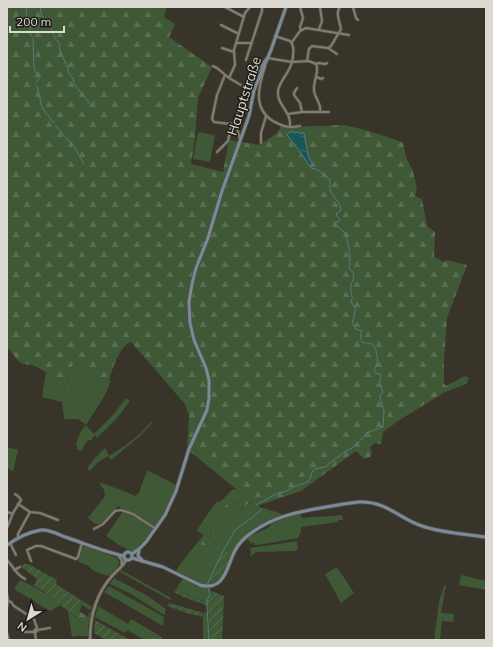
<svg xmlns="http://www.w3.org/2000/svg" width="493" height="647" font-family="Mulish,sans-serif">
<style>
.grass{fill:#3f5836}
.forest{fill:url(#forest-firs)}
.garden{fill:url(#garden-furrows)}
.water{fill:url(#water-ripples);stroke:#547d7d}
.lines{fill:none;stroke-linecap:round;stroke-linejoin:round}
.stream{stroke:#547d7d;stroke-width:1}
.minor-casing{stroke:#555147;stroke-width:3.5}
.tertiary-casing{stroke:#555147;stroke-width:4}
.secondary-casing{stroke:#555147;stroke-width:4.5}
.minor{stroke:#827d6f;stroke-width:2}
.tertiary{stroke:#827d6f;stroke-width:2.5}
.secondary{stroke:#7a8a98;stroke-width:3}
.labels{text-anchor:middle;stroke-width:3;stroke-linejoin:round;paint-order:stroke}
.street-label{font-size:14px;fill:#dcd9d2;stroke:#1e1c17}
</style>
<defs>
<pattern id="forest-firs" width="22" height="20" patternUnits="userSpaceOnUse"><rect width="22" height="20" fill="#3f5836"/><path d="M5 1l3.5 6h-7zM16 11l3.5 6h-7z" fill="#5a6f52"/></pattern>
<pattern id="garden-furrows" width="10" height="10" patternUnits="userSpaceOnUse"><rect width="10" height="10" fill="#3f5836"/><path d="M-1 1l2-2M0 10L10 0M9 11l2-2" fill="none" stroke="#5a6f52"/></pattern>
<pattern id="water-ripples" width="26" height="14" patternUnits="userSpaceOnUse"><rect width="26" height="14" fill="#1a5558"/><path d="M2 4q2-2 4 0t4 0M15 11q2-2 4 0t4 0" fill="none" stroke="#3b6d6f"/></pattern>
</defs>
<rect width="100%" height="100%" fill="#393429"/>
<g class="grass">
<polygon points="198,132 215,135 210,162 193,159"/>
<path d="M 74,362 L 95,375 L 109,380 L 111,382 L 110,383 C 105,398 94,412 86,425 L 94,434 L 113,415 L 126,398 L 130,401 L 118,417 L 97,438 L 95,435 L 91,440 L 87,441 L 81,451 L 77,449 L 76,444 L 81,431 L 86,425 L 78,419 L 64,419 L 62,402 L 42,397 L 46,372 L 51,376 L 59,386 L 71,389 L 67,379 Z"/>
<polygon points="152,421 153,422 141,435 111,460 108,456 98,462 90,471 87,469 93,460 105,448 109,456 123,447 139,435"/>
<polygon points="7,447 18,450 13,471 7,468"/>
<path d="M 147,470 L 176,485 C 168,509 154,536 133,551 L 127,551 L 127,549 L 119,545 L 106,536 L 124,510 L 118,506 L 105,522 L 100,525 L 94,523 L 88,518 L 105,496 L 104,490 L 99,482 L 129,493 L 135,496 L 139,493 Z"/>
<path d="M 236,489 L 246,497 L 236,504 L 232,501 L 222,511 L 232,506 L 235,509 L 233,512 L 233,514 L 252,502 L 260,507 L 282,514 L 282,515 L 273,519 L 250,533 L 232,554 L 224,551 L 209,582 L 214,584 C 201,588 188,578 176,572 L 178,567 L 197,543 L 201,545 L 210,536 L 213,534 L 223,520 L 217,523 L 213,524 L 210,526 L 209,530 L 203,535 L 197,530 L 213,506 L 217,502 L 221,501 L 232,490 Z"/>
<path d="M 300,512 L 302,518 C 315,516 329,517 342,515 L 343,520 L 338,520 L 338,522 L 301,527 L 301,532 L 298,538 L 257,545 L 255,545 L 253,542 L 251,544 L 247,538 L 252,535 L 268,528 L 273,522 L 280,518 Z"/>
<polygon points="297,541 298,549 295,551 258,552 256,552 251,556 250,556 251,553 250,548"/>
<path d="M 86,546 L 117,558 C 123,565 114,571 109,576 C 103,574 92,572 89,566 L 78,562 L 82,548 L 83,547 Z"/>
<polygon points="337,567 354,593 341,603 325,574"/>
<polygon points="121,570 171,598 170,600 120,572"/>
<polygon points="461,575 486,581 486,590 459,585"/>
<polygon points="114,578 146,595 166,609 164,615 131,594 110,584"/>
<polygon points="183,578 195,585 197,591 204,601 193,598 176,590"/>
<path d="M 20,580 C 35,587 48,594 61,605 L 50,611 L 14,589 Z"/>
<polygon points="446,585 441,613 454,614 453,622 442,621 440,640 434,640 439,602 444,586"/>
<polygon points="109,586 164,617 163,626 104,592"/>
<polygon points="98,606 128,624 131,619 162,637 162,640 145,640 127,630 125,633 95,617"/>
<polygon points="68,611 88,627 88,636 77,636 72,637"/>
<polygon points="208,611 210,640 203,640 203,618 204,613"/>
</g>
<g class="forest">
<path d="M 7,7 L 167,7 L 164,17 L 175,24 L 169,37 L 212,67 L 198,98 L 195,139 L 191,164 L 223,172 L 229,140 L 260,145 L 277,133 L 282,125 C 300,128 319,126 338,125 C 342,124 348,126 353,127 C 370,131 387,136 403,143 L 406,157 L 413,171 L 417,189 L 415,196 L 422,199 L 427,226 L 435,232 L 434,257 L 444,262 L 447,260 L 467,265 L 447,318 L 444,359 L 444,383 L 446,386 L 465,376 L 469,378 L 466,384 L 445,392 L 401,419 L 383,432 L 381,444 L 375,443 L 370,447 L 372,452 L 370,457 L 364,459 L 356,451 L 301,491 L 257,506 L 251,502 L 233,514 L 233,512 L 235,509 L 232,506 L 222,511 L 221,510 L 231,501 L 232,501 L 236,504 L 246,497 L 187,449 L 189,416 L 185,404 L 131,342 C 119,347 113,368 109,380 L 95,375 L 74,362 L 67,379 L 71,390 L 69,393 L 59,386 L 51,376 L 46,372 L 33,365 L 23,364 L 19,362 L 7,347 Z"/>
<path d="M 223,520 L 224,521 L 218,527 L 213,534 L 208,537 L 207,545 L 201,545 L 197,543 L 208,530 L 206,529 L 207,525 L 210,526 C 214,523 219,522 223,520 Z"/>
<path d="M 195,585 L 203,587 L 211,587 L 210,595 L 206,602 C 200,600 197,591 195,585 Z"/>
<polygon points="82,603 91,609 90,610 82,605 79,611 88,617 90,611 91,611 88,627 73,615"/>
</g>
<g class="garden">
<path d="M 224,550 L 232,554 C 228,565 225,578 214,584 L 209,582 Z"/>
<polygon points="25,564 28,564 57,580 56,584 92,607 91,609 82,603 73,615 43,591 34,586 37,579 24,569 21,565"/>
<path d="M 176,590 L 193,598 L 206,602 L 210,595 L 211,591 C 214,591 220,595 224,596 L 222,640 L 210,640 C 209,628 210,616 206,605 L 183,597 L 174,592 Z"/>
<polygon points="169,603 204,613 203,617 187,613 167,606"/>
<polygon points="95,620 130,640 106,640 94,633"/>
</g>
<path class="water" d="M 290,132 L 295,132 L 295,133 L 298,132 L 300,134 L 302,133 L 304,133 L 308,155 L 312,164 L 312,166 L 309,165 C 302,155 295,144 287,135 Z"/>
<g class="lines">
<g class="stream">
<polyline points="27,7 26,14 31,28 29,31 32,37"/>
<path d="M 41,7 C 39,14 45,22 50,26"/>
<polyline points="51,28 55,38 60,44 59,47 61,53 68,68 68,72 73,78 74,84 91,105"/>
<polyline points="33,39 34,69 39,78 36,83"/>
<polyline points="37,86 42,107 45,112 54,123"/>
<polyline points="56,126 75,148 84,164"/>
<path d="M 311,165 L 311,168 L 318,170 L 328,178 L 330,181 L 330,191 L 340,205 L 341,210 L 336,214 L 340,220 L 339,221 L 334,223 C 337,227 341,228 344,232 C 348,237 352,261 349,268 L 353,272 L 354,278 C 352,281 350,287 351,292 C 352,297 353,297 351,302 L 356,309 C 353,314 355,318 352,323 L 356,329 L 362,331 C 361,335 359,341 364,343 C 365,343 369,343 370,343 C 377,345 378,359 377,364 C 376,366 375,368 374,370 L 376,373 L 381,375 L 380,381"/>
<polyline points="256,505 276,494 283,492 289,490 292,487 305,483 309,481 312,472 315,469 325,467 343,453 352,448 363,438 366,433 383,427 384,410 381,402 380,395 383,392 380,385"/>
<polyline points="208,584 208,583 221,555 235,530 253,517 262,509"/>
<polyline points="208,587 210,595 207,600 207,606 209,640"/>
</g>
<g class="minor-casing">
<g id="minor">
<polyline points="225,7 244,17"/>
<polyline points="300,7 303,18 300,27 301,30"/>
<polyline points="353,7 356,18 358,20"/>
<polyline points="221,25 239,34"/>
<polyline points="319,29 322,21 320,7"/>
<path d="M 275,36 L 290,41 C 294,45 294,50 293,56 C 293,59 292,62 291,65 C 288,74 279,82 278,91 C 276,104 292,112 290,126"/>
<polyline points="292,42 300,31 306,28 349,35"/>
<polyline points="236,43 251,43"/>
<polyline points="222,48 234,52"/>
<path d="M 328,48 L 331,46 L 341,29 C 340,22 335,13 340,7"/>
<path d="M 267,58 L 292,62 L 309,61 L 316,64 C 320,71 313,81 314,90 C 314,98 322,103 320,112"/>
<polyline points="246,60 262,11 262,7"/>
<polyline points="307,61 309,49 312,46 328,48 337,54"/>
<polyline points="316,64 318,63 325,64 327,63"/>
<polyline points="213,66 217,68 229,78 246,88"/>
<path d="M 265,67 C 259,85 252,108 273,121 C 284,127 288,128 300,126"/>
<polyline points="225,75 217,95 212,119 214,122 230,124 235,123"/>
<polyline points="316,77 322,79 323,78"/>
<polyline points="229,78 235,65 234,50 245,13 250,7"/>
<polyline points="297,88 294,93 294,95 300,103 302,112"/>
<polyline points="288,114 302,112 329,112"/>
<polyline points="240,139 235,121 244,92 256,76 265,60 267,58"/>
<polyline points="261,143 261,133 266,116"/>
<polyline points="217,152 228,141 232,124"/>
<polyline points="18,504 30,512 40,513 58,520"/>
<polyline points="7,512 13,514"/>
<polyline points="7,528 13,513 21,500 19,497 15,494"/>
<polyline points="94,529 103,524 115,511 121,510 133,514 156,529"/>
<polyline points="18,538 18,534 30,512"/>
<polyline points="10,543 16,555"/>
<path d="M 7,560 C 14,567 16,575 25,579"/>
<polyline points="31,561 27,550 36,546 41,546 76,559 78,557 82,543"/>
<polyline points="14,570 20,567"/>
<polyline points="7,594 8,600 7,607"/>
<polyline points="8,601 11,602 14,606 34,619 37,628 37,630"/>
<polyline points="37,630 50,628"/>
<polyline points="22,632 34,632"/>
<polyline points="7,633 9,640"/>
<polyline points="35,633 34,631 36,629 37,631 35,633 36,640"/>
</g>
</g>
<g class="tertiary-casing">
<g id="tertiary">
<polyline points="117,554 122,560 122,565"/>
<path d="M 90,640 C 90,616 96,594 112,576 C 116,571 123,567 126,560"/>
</g>
</g>
<g class="secondary-casing">
<g id="secondary">
<path d="M 7,545 C 17,538 29,532 41,530 C 50,529 59,535 68,538 C 86,544 105,552 124,556"/>
<polyline points="139,550 138,556 142,560"/>
<circle cx="128" cy="556" r="4"/>
<polyline points="132,554 140,548 146,542 165,515 176,491 189,449 207,410 209,398 209,380 206,368 194,340 190,323 189,302 192,284 196,268 208,238 222,191 249,116 254,90 271,50 286,7"/>
<path d="M 132,558 L 163,567 L 200,585 C 222,591 226,572 232,557 C 235,549 240,542 246,537 C 270,517 296,512 326,507 C 337,505 348,503 359,502 C 387,501 398,518 422,526 C 442,533 465,534 486,537"/>
</g>
</g>
<use href="#minor" class="minor"/>
<use href="#tertiary" class="tertiary"/>
<use href="#secondary" class="secondary"/>
</g>
<g class="labels">
<g class="street-label">
<text transform="translate(244 96) rotate(-72)" y="5">Hauptstraße</text>
</g>
</g>
<rect width="493" height="647" fill="none" stroke="#dcd9d2" stroke-width="16"/>
<g transform="translate(28 619) rotate(217)" stroke="#1e1c17" stroke-width="3" paint-order="stroke">
<path d="M0-3L7 15L0 10L-7 15Z" fill="#dcd9d2"/>
<text y="-6" font-size="11" font-weight="bold" text-anchor="middle" fill="#dcd9d2">N</text>
</g>
<path d="M10 26v6h54v-6" fill="none" stroke="#dcd9d2" stroke-width="2"/>
<text x="16" y="26" font-size="12" fill="#dcd9d2" stroke="#1e1c17" stroke-width="3" paint-order="stroke">200 m</text>
</svg>
